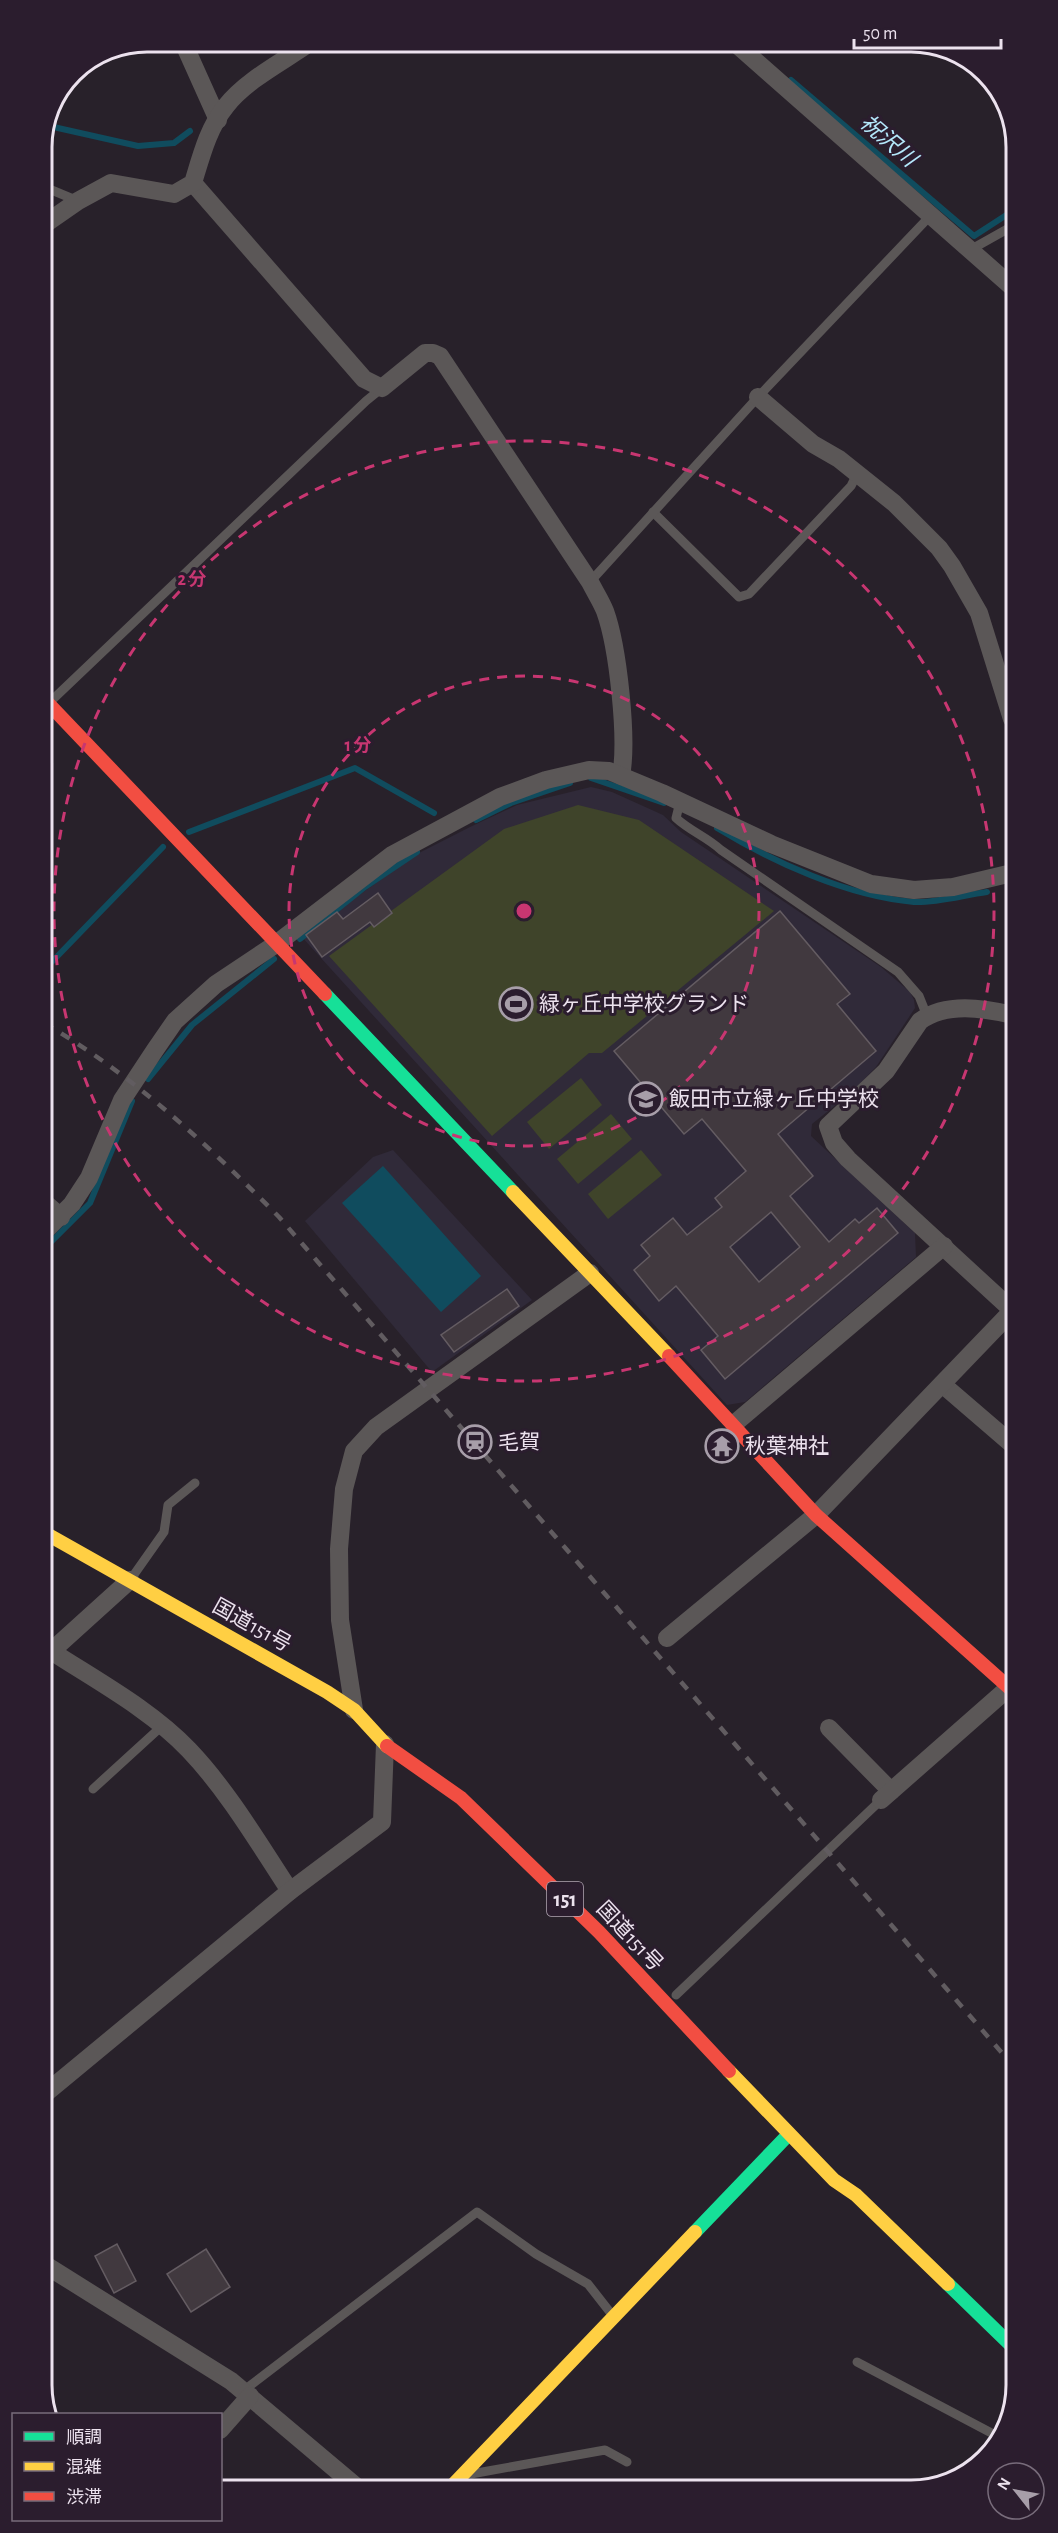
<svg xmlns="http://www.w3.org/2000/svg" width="1058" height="2533" font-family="'Alegreya Sans','Noto Sans JP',sans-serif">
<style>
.education{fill:#302a39}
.green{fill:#3f442a}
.water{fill:#104c5e}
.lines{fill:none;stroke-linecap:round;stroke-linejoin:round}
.stream{stroke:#104c5e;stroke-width:6}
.building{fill:#41393f;stroke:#645c62;stroke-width:1.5;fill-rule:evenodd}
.lane{stroke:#5b5757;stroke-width:9}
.street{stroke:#5b5757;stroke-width:18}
.fast{stroke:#16e098;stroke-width:14}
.slow{stroke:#ffcf43;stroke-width:14}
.jam{stroke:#f24e42;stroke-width:14}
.rail{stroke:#615c60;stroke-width:4.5;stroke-dasharray:10 10;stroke-linecap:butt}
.ring{fill:none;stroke:#c83671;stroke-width:3;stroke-dasharray:10 8}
.labels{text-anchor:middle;stroke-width:6;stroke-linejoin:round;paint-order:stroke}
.shield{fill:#2b1d2e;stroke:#b2a7b4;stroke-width:1.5}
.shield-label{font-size:20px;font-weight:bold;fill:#ece2ee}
.poi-label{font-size:21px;fill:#ece2ee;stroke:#2b1d2e;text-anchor:start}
.street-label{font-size:21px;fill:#ece2ee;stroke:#2b1d2e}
.water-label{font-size:22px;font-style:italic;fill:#b4e8fb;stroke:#2b1d2e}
.rim{fill:none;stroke:#ece2ee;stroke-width:3}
.centre{fill:#c83671;stroke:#2b1d2e;stroke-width:3}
.ring-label{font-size:18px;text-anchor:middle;font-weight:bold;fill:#c83671;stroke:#2b1d2e;stroke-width:6;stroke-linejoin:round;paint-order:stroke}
</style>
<rect width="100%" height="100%" fill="#28212a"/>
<g class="education">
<polygon points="591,787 612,792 663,815 681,832 881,967 910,992 914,1000 915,1008 876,1067 852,1092 812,1124 811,1136 915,1233 916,1257 745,1402 727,1405 301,936 417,854 470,827 517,805"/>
<polygon points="393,1150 532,1300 432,1372 305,1221 373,1157"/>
</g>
<g class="green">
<polygon points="578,805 639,820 774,911 602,1053 589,1053 492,1136 329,956 504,829"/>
<polygon points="581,1078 602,1105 549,1149 527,1122"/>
<polygon points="611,1114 632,1139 578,1184 557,1159"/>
<polygon points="641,1150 662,1175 608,1219 588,1194"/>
</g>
<polygon class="water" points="383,1166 481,1276 441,1312 342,1203"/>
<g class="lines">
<g class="stream">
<polyline points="312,50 325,42"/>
<polyline points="791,80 974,236 1011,212"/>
<polyline points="49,126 138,146 174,143 190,131"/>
<polyline points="591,778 664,803"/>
<polyline points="476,820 511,803 570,783"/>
<path d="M 717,828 C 773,862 847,896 914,902 C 937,903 964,895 987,892"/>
<polyline points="189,832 355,768 434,813"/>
<polyline points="300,939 365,887 417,852"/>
<polyline points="44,970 163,847"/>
<polyline points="148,1079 192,1025 274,959"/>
<polyline points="45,1248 90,1203 132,1101"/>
</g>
</g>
<g class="building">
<polygon points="378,893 392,913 374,927 370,922 322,957 306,935 337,912 343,919"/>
<path d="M 780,911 L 850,994 L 837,1004 L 876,1051 L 778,1134 L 813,1176 L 790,1196 L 829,1242 L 855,1219 L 859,1223 L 877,1208 L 898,1233 L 725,1379 L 701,1350 L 718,1336 L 676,1286 L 659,1301 L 634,1270 L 650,1256 L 641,1245 L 673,1218 L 687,1235 L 722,1207 L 715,1198 L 746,1171 L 702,1119 L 684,1134 L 614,1051 ZM 771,1212 L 800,1247 L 759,1282 L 730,1247 Z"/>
<polygon points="507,1289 519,1306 454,1352 441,1335"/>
<polygon points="117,2244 136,2281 114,2293 95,2256"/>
<polygon points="206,2249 230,2287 191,2312 167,2274"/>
</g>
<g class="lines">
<g class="lane">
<polyline points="42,186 78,201"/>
<polyline points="970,250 1011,227"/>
<polyline points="653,512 739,597 749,594 851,486 856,476"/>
<polyline points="590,582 758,397 931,215"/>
<polyline points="50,702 366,401 382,388"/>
<path d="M 680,802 L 676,818 C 690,831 707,837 721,850 L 898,972 L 919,996 L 927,1016"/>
<polyline points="133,1576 164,1532 168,1505 195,1483"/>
<polyline points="93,1789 162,1726"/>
<polyline points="676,1995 881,1800"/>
<polyline points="857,2362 999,2437"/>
<polyline points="243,2391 477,2212 536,2254 588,2284 613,2316"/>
<polyline points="471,2474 605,2450 627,2462"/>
</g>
<g class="street">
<polyline points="183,42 218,120"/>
<polyline points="734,42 1011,286"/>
<path d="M 193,183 L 364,379 L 382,388 L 425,353 L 433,353 L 440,356 L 590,582 C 595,592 601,601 605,611 C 618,647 628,739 621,776"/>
<path d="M 42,226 L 78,201 L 111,183 L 174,194 L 193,183 C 201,157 208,128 226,106 C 246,80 284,61 311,42"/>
<polyline points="758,397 813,444 839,459 894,503 939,548 952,566 979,613 1012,719"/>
<path d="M 1013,1015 C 983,1008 946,1002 920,1021 L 886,1071 L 828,1126 L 834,1143 L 848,1159 L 1013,1311"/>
<polyline points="45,1203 61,1217"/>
<polyline points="45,1231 72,1204 89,1178 122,1100 155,1050 175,1021 216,984 276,944 392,855 500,797 546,780 589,770 609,771 662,793 771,844 871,884 914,890 953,887 1012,873"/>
<polyline points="942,1384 1014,1446"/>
<polyline points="734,1424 944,1246"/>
<polyline points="667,1638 816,1515 1013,1310"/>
<path d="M 51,1651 C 97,1681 151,1710 189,1750 C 228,1791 259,1844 290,1891"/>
<polyline points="46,1656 130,1580"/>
<polyline points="354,1710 340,1620 339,1549 344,1489 354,1451 376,1427 590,1273"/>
<polyline points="829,1728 891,1791"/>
<polyline points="881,1800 1014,1683"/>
<polyline points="47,2092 290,1891 382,1822 385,1744"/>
<polyline points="47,2266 231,2381 359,2489"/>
<polyline points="220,2430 250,2396"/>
</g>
<g class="fast">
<polyline points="325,994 513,1192"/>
<polyline points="695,2232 789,2134"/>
<polyline points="948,2284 1016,2350"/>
</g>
<g class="slow">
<polyline points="513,1192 669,1356"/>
<polyline points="45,1533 327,1692 354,1710 387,1746"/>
<polyline points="729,2071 834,2180 856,2195 948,2284"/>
<polyline points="449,2489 695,2232"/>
</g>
<g class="jam">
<polyline points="44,699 325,994"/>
<polyline points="669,1356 816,1515 1014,1692"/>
<polyline points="387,1746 461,1798 599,1932 729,2071"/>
</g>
<path class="rail" d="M 44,1023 C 132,1074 208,1145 279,1217 L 1015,2068"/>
</g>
<g class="ring">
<circle cx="524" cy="911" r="235"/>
<circle cx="524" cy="911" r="470"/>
</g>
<defs>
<g id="stadium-ring" transform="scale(1.725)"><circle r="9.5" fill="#2b1d2e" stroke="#a79ea9" stroke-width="1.5"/><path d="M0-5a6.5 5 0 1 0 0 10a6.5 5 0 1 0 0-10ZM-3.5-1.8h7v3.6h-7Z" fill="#a79ea9"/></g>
<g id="school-ring" transform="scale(1.725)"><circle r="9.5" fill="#2b1d2e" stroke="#a79ea9" stroke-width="1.5"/><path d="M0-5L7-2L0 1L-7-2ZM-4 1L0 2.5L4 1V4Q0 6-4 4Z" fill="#a79ea9"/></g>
<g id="station-ring" transform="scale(1.725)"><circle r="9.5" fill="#2b1d2e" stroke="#a79ea9" stroke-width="1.5"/><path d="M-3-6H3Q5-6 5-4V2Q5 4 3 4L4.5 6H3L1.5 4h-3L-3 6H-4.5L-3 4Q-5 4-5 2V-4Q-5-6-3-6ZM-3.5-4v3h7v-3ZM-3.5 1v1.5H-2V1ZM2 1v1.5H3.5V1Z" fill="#a79ea9"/></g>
<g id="temple-ring" transform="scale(1.725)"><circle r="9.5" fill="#2b1d2e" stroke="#a79ea9" stroke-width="1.5"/><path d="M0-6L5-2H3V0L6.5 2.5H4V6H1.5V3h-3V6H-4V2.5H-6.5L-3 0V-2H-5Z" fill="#a79ea9"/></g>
</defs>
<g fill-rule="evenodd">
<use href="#stadium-ring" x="516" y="1004"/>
<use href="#school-ring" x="646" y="1099"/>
<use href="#station-ring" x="475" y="1442"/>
<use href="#temple-ring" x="722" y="1446"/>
</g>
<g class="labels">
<rect class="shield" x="547" y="1882" width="36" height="34" rx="4.5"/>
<g class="shield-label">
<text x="565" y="1906">151</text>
</g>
<g class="poi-label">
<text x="539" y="1011">緑ヶ丘中学校グランド</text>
<text x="669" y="1106">飯田市立緑ヶ丘中学校</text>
<text x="498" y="1449">毛賀</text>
<text x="745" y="1453">秋葉神社</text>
</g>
<g class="street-label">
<text transform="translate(252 1625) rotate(29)" y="7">国道151号</text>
<text transform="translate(630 1936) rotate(47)" y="7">国道151号</text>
</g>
<g class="water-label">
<text transform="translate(889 140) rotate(41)" y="8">祝沢川</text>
</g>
</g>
<path d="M0 0H1058V2533H0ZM147 52H911A95 95 0 0 1 1006 147V2385A95 95 0 0 1 911 2480H147A95 95 0 0 1 52 2385V147A95 95 0 0 1 147 52Z" fill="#2b1d2e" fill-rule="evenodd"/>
<path class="rim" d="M147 52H911A95 95 0 0 1 1006 147V2385A95 95 0 0 1 911 2480H147A95 95 0 0 1 52 2385V147A95 95 0 0 1 147 52Z"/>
<circle cx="524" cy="911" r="9" class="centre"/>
<g class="ring-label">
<text x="192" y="585">2 分</text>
<text x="358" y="751">1 分</text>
</g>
<rect x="12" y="2413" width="210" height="108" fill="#2b1d2e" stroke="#786c7b" stroke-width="1.5"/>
<rect x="24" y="2432" width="30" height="9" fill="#16e098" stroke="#786c7b" stroke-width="1.5"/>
<text x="66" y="2443" font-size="18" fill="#ece2ee">順調</text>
<rect x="24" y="2462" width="30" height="9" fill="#ffcf43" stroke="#786c7b" stroke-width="1.5"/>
<text x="66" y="2473" font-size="18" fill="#ece2ee">混雑</text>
<rect x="24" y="2492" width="30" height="9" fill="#f24e42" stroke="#786c7b" stroke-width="1.5"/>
<text x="66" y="2503" font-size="18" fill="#ece2ee">渋滞</text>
<g transform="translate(1016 2491) rotate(301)"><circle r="28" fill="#2b1d2e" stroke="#786c7b" stroke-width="1.5"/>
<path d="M0-4.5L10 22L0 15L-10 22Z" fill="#a79ea9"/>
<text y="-9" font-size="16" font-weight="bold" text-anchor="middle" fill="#ece2ee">N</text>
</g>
<path d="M854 39v9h147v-9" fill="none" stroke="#ece2ee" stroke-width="3"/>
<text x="863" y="39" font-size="18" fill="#ece2ee" stroke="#2b1d2e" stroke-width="4.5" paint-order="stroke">50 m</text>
</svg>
